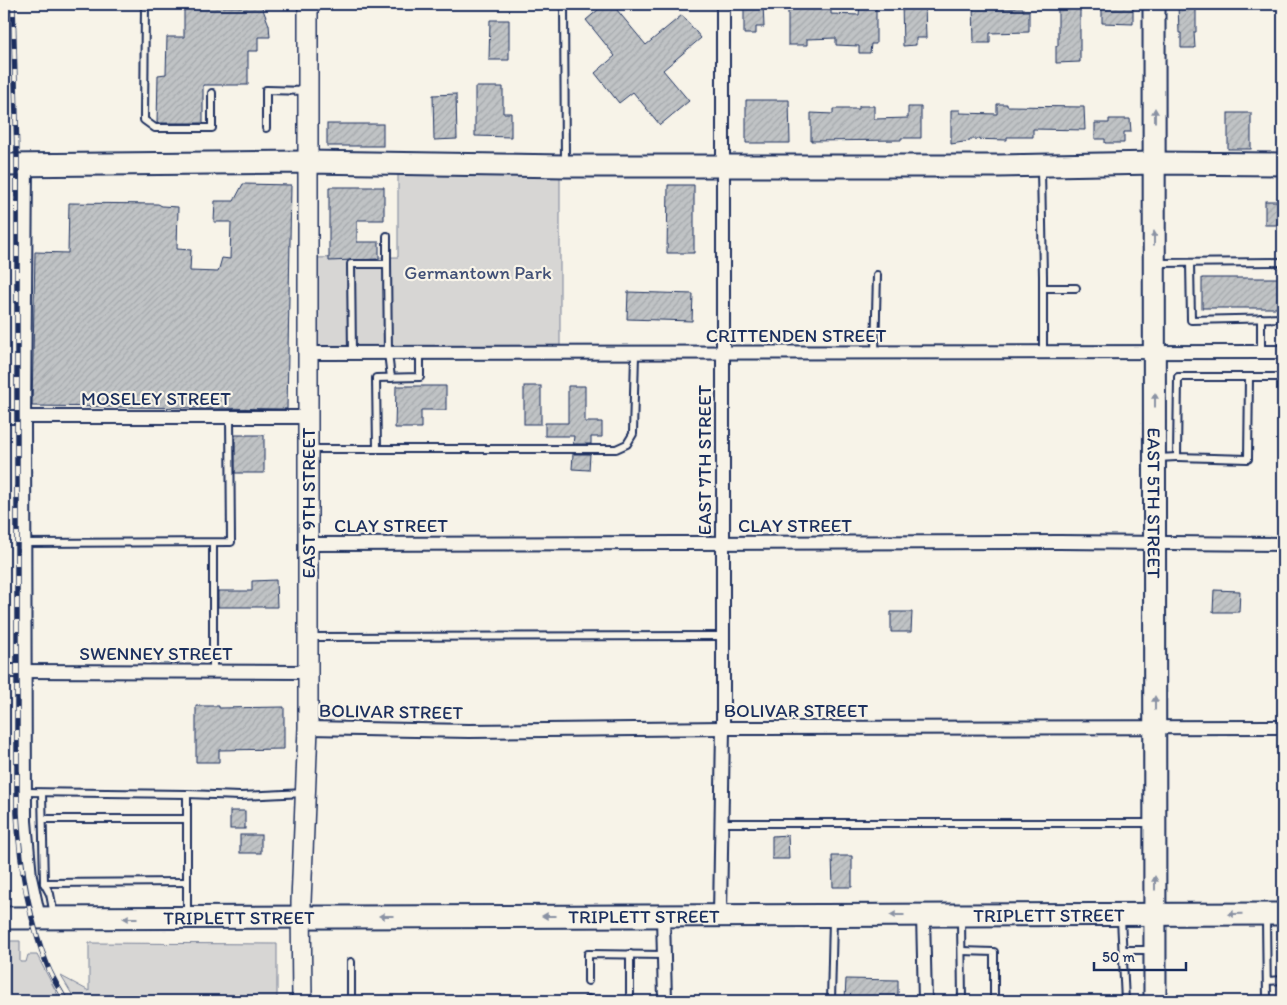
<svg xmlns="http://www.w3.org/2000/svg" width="1287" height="1005" font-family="Itim,sans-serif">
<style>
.green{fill:#d7d6d4;stroke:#798299}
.building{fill:url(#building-hatch);stroke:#1b2f5e}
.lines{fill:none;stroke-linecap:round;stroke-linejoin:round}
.lane-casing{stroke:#1b2f5e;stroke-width:10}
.street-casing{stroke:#1b2f5e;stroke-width:16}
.secondary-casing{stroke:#1b2f5e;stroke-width:22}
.primary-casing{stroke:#1b2f5e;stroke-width:25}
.lane{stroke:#f7f3e8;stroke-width:6}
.street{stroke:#f7f3e8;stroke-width:12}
.secondary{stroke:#f7f3e8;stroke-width:19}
.primary{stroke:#f7f3e8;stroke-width:21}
.rail-casing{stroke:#1b2f5e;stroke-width:5.5}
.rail{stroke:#f7f3e8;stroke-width:4;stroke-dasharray:11;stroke-linecap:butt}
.oneway{fill:#8991a3}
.labels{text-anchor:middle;stroke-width:4.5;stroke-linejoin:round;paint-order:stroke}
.park-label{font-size:19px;fill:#415076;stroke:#f7f3e8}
.street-label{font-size:19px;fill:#1b2f5e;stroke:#f7f3e8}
</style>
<defs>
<pattern id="building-hatch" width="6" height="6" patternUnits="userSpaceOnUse" patternTransform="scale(1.25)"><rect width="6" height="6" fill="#c0c3c5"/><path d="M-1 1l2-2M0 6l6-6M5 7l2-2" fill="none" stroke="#a4a8ac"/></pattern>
</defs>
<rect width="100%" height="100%" fill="#f7f3e8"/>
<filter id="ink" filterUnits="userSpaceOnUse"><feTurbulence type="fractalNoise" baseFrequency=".02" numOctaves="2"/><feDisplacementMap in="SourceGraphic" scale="10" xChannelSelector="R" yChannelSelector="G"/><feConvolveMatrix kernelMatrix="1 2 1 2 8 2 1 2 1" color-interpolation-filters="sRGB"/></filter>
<g filter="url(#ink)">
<g class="green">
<polygon points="398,164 560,166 560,354 309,353 308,258 398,257"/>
<polygon points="4,941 20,941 20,962 26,962 28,955 37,955 61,1001 4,1001"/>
<polygon points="89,943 277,944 277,1001 76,1001 61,976 89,991"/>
</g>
<g class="building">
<polygon points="605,4 612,4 646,45 682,15 701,38 663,70 689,101 660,125 633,92 619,103 595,73 615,56 586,20"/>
<polygon points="744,4 763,4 764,27 756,27 756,34 744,34"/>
<polygon points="788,4 831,4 831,14 859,15 860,6 876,7 876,44 871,44 870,53 859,53 859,46 836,45 836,38 807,39 807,45 788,45"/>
<polygon points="902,4 925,4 926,38 916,38 916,45 903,46"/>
<polygon points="973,4 997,4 997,8 1023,8 1023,11 1029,11 1029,32 990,33 990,43 974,43"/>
<polygon points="1058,4 1080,4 1080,62 1056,63 1056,46 1058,46"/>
<polygon points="1102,4 1133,4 1133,24 1102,23"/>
<polygon points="1178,4 1196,4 1196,32 1194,32 1195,48 1181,48 1181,33 1179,33"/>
<polygon points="184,7 262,7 269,25 270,37 258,37 258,51 248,51 248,85 203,85 203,123 157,123 158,75 166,74 167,37 184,37"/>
<polygon points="490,20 509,20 509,60 489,60"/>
<polygon points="475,87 503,87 503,113 511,113 511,137 475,136"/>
<polygon points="456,94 457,139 434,140 433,95"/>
<polygon points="746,100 789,100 790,143 746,143"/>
<polygon points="997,104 1007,104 1007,106 1084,107 1085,130 1033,129 1033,137 1007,137 1007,140 970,139 970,141 951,144 951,110 960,110 960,113 997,114"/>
<polygon points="859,106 874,106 874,119 908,118 908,107 921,107 921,138 901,138 901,140 811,141 811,113 833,114 833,109 859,109"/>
<rect x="1228" y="113" width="23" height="36"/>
<polygon points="1109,119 1130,119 1131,132 1124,132 1124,143 1105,143 1105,139 1095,139 1095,123 1109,123"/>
<rect x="327" y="124" width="56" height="22"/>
<polygon points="243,184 291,185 287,409 32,406 35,252 68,253 69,203 158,204 162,206 178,207 177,249 191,250 190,271 218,272 222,258 230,259 231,222 214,222 215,201 234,201"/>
<polygon points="668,185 694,185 694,253 667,253"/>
<polygon points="329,187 384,187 384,220 357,220 357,242 379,242 379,259 329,261"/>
<rect x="1265" y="201" width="18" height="24"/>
<rect x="1202" y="278" width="81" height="30"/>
<polygon points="628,292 693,294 692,321 627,319"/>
<polygon points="396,386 446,386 446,410 421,410 421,428 395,428"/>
<rect x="524" y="386" width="17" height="38"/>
<polygon points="568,386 585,386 585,422 602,422 602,437 591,437 591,444 573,444 574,436 545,436 545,423 568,423"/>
<rect x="235" y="435" width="29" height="38"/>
<polygon points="573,454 590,454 589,470 572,469"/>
<polygon points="276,580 277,607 218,607 218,591 252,591 252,581"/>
<polygon points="1214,590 1240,591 1239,612 1213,612"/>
<polygon points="891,612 912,612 911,632 891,632"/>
<polygon points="196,706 219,706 219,708 284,707 284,749 219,750 219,762 196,762"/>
<rect x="230" y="811" width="15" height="18"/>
<rect x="240" y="835" width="21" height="18"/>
<polygon points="788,835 789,859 772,859 772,836"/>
<polygon points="832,856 852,856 852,887 833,887"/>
<polygon points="846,979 898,980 898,1000 845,999"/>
</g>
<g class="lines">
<g class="lane-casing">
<g id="lane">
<polyline points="145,4 144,120 155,128 212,128 212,93"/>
<polyline points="564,4 565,162"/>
<polyline points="266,128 266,90 307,91"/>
<polyline points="1041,169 1043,276 1043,353"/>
<polyline points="1158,263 1283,262"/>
<polyline points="1190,263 1191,320 1283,318"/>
<polyline points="387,264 387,236"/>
<polyline points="1043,288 1076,288"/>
<polyline points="1261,318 1261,352"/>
<polyline points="352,353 351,264 387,264 388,353 391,378"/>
<polyline points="875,353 877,275"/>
<path d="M 1249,377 L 1248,459 L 1177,457 L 1178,377 C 1213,377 1248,377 1283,377"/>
<polyline points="309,449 616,449 627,444 633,434 635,354"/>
<polyline points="377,449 376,378 420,377 420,353"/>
<polyline points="1158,458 1177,457"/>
<polyline points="24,543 231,542 230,416"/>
<polyline points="309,637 722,636"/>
<polyline points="213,672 213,543"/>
<polyline points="25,792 187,794 187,913"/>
<polyline points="42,793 44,883 187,882"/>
<polyline points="187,794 240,796 305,793"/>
<polyline points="43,819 187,819"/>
<polyline points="721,823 1153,823"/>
<polyline points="44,883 50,894 54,915"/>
<polyline points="1121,918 1125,1001"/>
<polyline points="1266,918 1267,1001"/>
<polyline points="961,919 962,1001"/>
<polyline points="1123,950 1152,950"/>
<polyline points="962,951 994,952 994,1001"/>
<polyline points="351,962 351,1001"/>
<polyline points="588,981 588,954 664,955"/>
<polyline points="1267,981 1283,980"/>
<polyline points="588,1001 588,999"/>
<polyline points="630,1001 630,954"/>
<polyline points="831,1001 833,919"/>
</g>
</g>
<g class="street-casing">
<g id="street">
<polyline points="26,165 24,417 25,821 30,877 39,918"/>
<polyline points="309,353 1283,352"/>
<polyline points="4,417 308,417"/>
<polyline points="308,544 1059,542 1283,544"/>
<polyline points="4,671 308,672"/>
<polyline points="308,728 469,731 723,728 1283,727"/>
<polyline points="720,915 723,728 723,4"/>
<polyline points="923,915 925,1001"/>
<polyline points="663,916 665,1001"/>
</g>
</g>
<g class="secondary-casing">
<polyline id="secondary" points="302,1001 301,902 308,728 308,4"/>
</g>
<g class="primary-casing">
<g id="primary">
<path id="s1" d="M 1154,4 L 1155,1001"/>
<polyline points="4,165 308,162 565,166 998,166 1155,163 1283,164"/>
<path id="s2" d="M 4,918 L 1283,914"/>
</g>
</g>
<use href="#lane" class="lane"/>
<use href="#street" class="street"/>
<use href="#secondary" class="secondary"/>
<use href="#primary" class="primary"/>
<g class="rail-casing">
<path id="rail" d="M 13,4 L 17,156 L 17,813 C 20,867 28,918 48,967 C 53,979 60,990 66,1001"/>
</g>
<use href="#rail" class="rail"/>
</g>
<defs><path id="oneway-solid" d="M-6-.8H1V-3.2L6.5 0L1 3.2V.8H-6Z" transform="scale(1.25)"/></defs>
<g class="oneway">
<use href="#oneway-solid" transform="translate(1155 115) rotate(-90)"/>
<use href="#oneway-solid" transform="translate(1154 238) rotate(-90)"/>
<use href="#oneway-solid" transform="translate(1155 400) rotate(-90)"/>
<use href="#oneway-solid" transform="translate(1155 703) rotate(-90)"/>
<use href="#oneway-solid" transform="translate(1155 883) rotate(-90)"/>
<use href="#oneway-solid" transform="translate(1235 914) rotate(179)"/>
<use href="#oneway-solid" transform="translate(897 915) rotate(180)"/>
<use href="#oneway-solid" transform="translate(386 916) rotate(180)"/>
<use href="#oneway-solid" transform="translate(549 916) rotate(180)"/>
<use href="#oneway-solid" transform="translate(130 918) rotate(180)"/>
</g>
</g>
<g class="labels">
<g class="park-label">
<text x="478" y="279">Germantown Park</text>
</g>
<g class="street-label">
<text x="796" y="342">CRITTENDEN STREET</text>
<text x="156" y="405">MOSELEY STREET</text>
<text transform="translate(704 460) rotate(-90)" y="7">EAST 7TH STREET</text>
<text dy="7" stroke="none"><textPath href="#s1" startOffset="499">EAST 5TH STREET</textPath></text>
<text transform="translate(308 503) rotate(-90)" y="7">EAST 9TH STREET</text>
<text x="391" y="532">CLAY STREET</text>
<text x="795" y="532">CLAY STREET</text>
<text x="156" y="660">SWENNEY STREET</text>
<text x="796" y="717">BOLIVAR STREET</text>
<text transform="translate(391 711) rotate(1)" y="7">BOLIVAR STREET</text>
<text dy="7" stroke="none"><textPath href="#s2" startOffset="1045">TRIPLETT STREET</textPath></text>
<text dy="7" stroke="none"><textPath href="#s2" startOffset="640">TRIPLETT STREET</textPath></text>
<text dy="7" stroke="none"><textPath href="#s2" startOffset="235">TRIPLETT STREET</textPath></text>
</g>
</g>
<rect width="1287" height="1005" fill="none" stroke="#f7f3e8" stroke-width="20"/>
<rect x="10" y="10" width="1267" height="985" fill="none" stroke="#1b2f5e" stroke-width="2" filter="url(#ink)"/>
<path d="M1094 962v8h92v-8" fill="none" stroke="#1b2f5e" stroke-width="2.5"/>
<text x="1102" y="962" font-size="15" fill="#1b2f5e" stroke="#f7f3e8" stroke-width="4" paint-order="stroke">50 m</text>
</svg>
